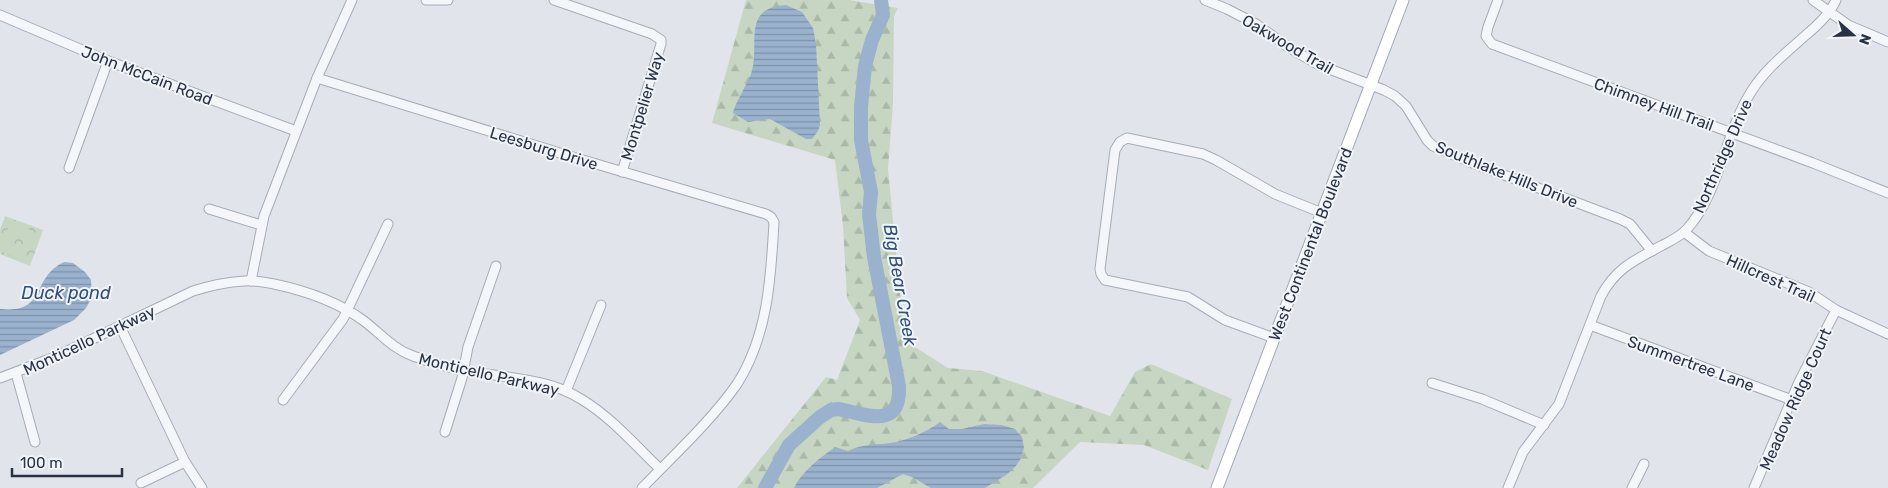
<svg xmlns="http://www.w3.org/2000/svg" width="1888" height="488" font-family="Rubik,sans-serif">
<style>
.forest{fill:url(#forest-firs)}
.park{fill:url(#park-crowns)}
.pitch{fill:#c6d6c2}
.water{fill:url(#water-rules)}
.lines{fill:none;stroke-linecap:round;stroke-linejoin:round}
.river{stroke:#9ab2ce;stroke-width:14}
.minor-casing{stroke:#a6acb6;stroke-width:11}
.major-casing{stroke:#a0a9b8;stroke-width:13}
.minor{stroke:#f5f6f9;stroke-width:9}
.major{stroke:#fff;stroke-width:11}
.labels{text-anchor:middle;stroke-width:4;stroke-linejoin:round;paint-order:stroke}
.street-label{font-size:16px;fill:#283244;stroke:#f1f4f8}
.water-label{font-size:18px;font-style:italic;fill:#2f4f7c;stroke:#f1f4f8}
</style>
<defs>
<pattern id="forest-firs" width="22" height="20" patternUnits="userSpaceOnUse" patternTransform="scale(1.25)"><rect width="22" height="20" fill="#c6d6c2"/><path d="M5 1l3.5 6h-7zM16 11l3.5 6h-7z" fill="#aab8a8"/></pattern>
<pattern id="park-crowns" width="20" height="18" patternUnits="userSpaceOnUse" patternTransform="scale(1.25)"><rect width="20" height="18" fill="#c6d6c2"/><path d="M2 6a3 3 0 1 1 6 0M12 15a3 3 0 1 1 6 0" fill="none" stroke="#aab8a8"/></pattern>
<pattern id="water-rules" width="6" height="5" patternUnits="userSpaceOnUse" patternTransform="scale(1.25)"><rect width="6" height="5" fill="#9ab2ce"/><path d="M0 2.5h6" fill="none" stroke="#7e91a9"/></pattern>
</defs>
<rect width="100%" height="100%" fill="#e1e5eb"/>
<polygon class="forest" points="746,0 849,0 898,8 894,16 893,104 888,169 901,303 915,347 948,368 982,371 1110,416 1135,372 1151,364 1232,399 1208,470 1144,445 1080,442 1033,488 737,488 826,377 837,380 860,320 847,298 843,226 835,160 712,123"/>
<polygon class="park" points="5,216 43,230 30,266 0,254 0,230"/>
<g class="pitch">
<polygon points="11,222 35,232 30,243 6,233"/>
<polygon points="4,239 28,249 24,260 0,251"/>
</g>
<g class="water">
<path d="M 786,5 L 802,12 L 813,28 L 816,44 L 820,125 L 818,131 L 812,139 L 806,139 L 770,119 L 748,122 L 733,113 C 734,106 747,84 751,74 C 761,45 740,8 786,5 Z"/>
<path d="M 64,262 L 73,263 L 85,272 L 91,280 L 92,297 L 86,308 L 74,320 L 0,355 L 0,309 C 48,314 30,278 64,262 Z"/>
<path d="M 940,422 L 949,429 L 962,429 L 984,424 L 1001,425 L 1015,429 L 1022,437 L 1024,448 L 1020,460 L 1015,467 L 1006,475 L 985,488 L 931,488 L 912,477 L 903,474 L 877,488 L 794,488 C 802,471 820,458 835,447 L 848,451 C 862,444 875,445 890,443 C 906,441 927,432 940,422 Z"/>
</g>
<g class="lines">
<path class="river" d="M 765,488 L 789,445 L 820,417 L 831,410 L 838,409 C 866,414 901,431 899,386 L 874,257 L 869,214 L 871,192 L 861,140 L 861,107 L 865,66 L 872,40 L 883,15 L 881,0"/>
<g class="minor-casing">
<g id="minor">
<polyline points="426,0 448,0"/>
<polyline points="554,0 652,34 661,40 661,44 622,172"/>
<polyline points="1205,0 1227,9 1256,24 1288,47 1319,65 1384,90 1395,96 1406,106 1427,140 1433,146 1470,162 1620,219 1630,224 1652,251"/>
<polyline points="1498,0 1488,27 1486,36 1492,44 1813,163 1888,193"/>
<polyline points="1813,0 1848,25 1888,42"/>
<polyline points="0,15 108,61 296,131"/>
<path d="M 317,78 L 576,158 L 766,214 L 771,217 L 774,222 C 771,277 768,336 737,384 C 712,420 673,456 642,488"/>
<polyline points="69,168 108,61"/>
<polyline points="209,209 261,225"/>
<polyline points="1684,232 1709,251 1809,292 1836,310 1888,334"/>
<polyline points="251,281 264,216 317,78 352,0"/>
<polyline points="1590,325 1792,400"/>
<polyline points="120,326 185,462 202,488"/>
<polyline points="1274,338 1225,320 1188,297 1105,280 1101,274 1100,269 1115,150 1120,142 1127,138 1203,154 1216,160 1275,194 1322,213"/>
<polyline points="16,373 35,442"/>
<path d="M 0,378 L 55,357 L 193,291 C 209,286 227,282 244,281 C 255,280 264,282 274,284 C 307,291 337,301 364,321 C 381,334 393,349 413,356 C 427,361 442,366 457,369 C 497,378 544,376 581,399 C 611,417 635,445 660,469"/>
<polyline points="1432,383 1482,399 1544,425"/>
<polyline points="566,391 601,305"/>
<polyline points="283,400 343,319 388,224"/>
<polyline points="445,432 462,378 468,347 496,266"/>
<polyline points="141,483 185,462"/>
<path d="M 1508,488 L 1523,452 L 1559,404 L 1601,296 C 1616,268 1635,260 1661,246 C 1670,241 1680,237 1687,229 C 1719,194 1725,133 1751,92 C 1765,69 1787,52 1806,35 C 1818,25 1830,14 1836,0"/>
<polyline points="1632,488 1644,464"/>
<polyline points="1754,488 1799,382 1836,310"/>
</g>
</g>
<g class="major-casing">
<polyline id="major" points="1217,488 1403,0"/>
</g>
<use href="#minor" class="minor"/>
<use href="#major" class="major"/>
</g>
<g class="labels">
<g class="street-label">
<text transform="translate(1288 44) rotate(30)" y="6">Oakwood Trail</text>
<text transform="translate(147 75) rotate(21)" y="6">John McCain Road</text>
<text transform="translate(1654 104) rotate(20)" y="6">Chimney Hill Trail</text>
<text transform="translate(642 106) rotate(-73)" y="6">Montpelier Way</text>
<text transform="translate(544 148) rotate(17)" y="6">Leesburg Drive</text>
<text transform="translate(1722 156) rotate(-66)" y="6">Northridge Drive</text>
<text transform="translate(1507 174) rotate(22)" y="6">Southlake Hills Drive</text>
<text transform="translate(1310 244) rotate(-69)" y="6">West Continental Boulevard</text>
<text transform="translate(1771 278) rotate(24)" y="6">Hillcrest Trail</text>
<text transform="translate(89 340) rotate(-25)" y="6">Monticello Parkway</text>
<text transform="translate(1691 363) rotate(20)" y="6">Summertree Lane</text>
<text transform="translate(489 374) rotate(13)" y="6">Monticello Parkway</text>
<text transform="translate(1795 399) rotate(-66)" y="6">Meadow Ridge Court</text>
</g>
<g class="water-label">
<text transform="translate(900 285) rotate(80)" y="6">Big Bear Creek</text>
<text x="66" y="299">Duck pond</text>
</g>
</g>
<g transform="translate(1853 35) rotate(110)" stroke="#f1f4f8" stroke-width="4" paint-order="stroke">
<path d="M0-4L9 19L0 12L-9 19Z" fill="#283244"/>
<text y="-8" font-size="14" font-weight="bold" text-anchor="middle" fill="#283244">N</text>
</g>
<path d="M12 468v8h110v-8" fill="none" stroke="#283244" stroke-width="2.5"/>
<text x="20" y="468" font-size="15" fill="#283244" stroke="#f1f4f8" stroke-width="4" paint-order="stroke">100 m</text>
</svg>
